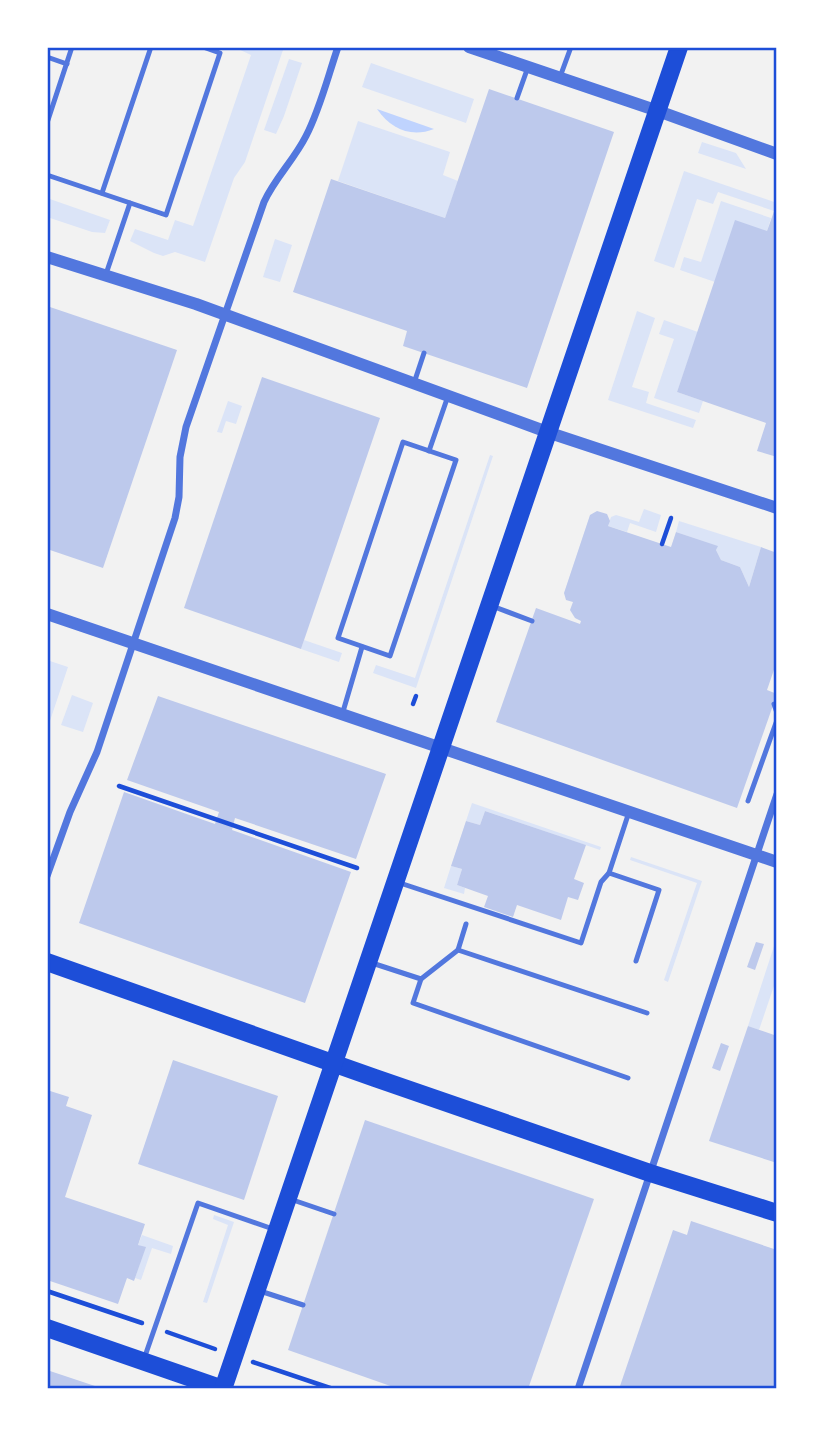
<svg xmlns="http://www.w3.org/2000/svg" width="824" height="1436" font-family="'Exo 2',sans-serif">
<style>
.green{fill:#dbe4f7}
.water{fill:#bfd3fe}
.building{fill:#bdc9ec}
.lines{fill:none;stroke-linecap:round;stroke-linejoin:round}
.path{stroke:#1d4ed8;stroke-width:4.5}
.service{stroke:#5277de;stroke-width:5}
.minor{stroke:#5277de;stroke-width:7}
.tertiary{stroke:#5277de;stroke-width:12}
.primary{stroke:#1d4ed8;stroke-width:18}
.neatline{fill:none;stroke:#1d4ed8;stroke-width:2.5}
</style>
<rect width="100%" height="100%" fill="#f2f2f2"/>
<g class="green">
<polygon points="234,47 284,47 245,162 234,178 205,262 175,252 163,256 154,253 130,241 135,229 168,240 175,220 193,226 251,55"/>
<polygon points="289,59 302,63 284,116 276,134 264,130"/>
<polygon points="371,63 474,99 466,123 362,87"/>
<polygon points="358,121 450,152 443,175 458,181 445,218 338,181"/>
<polygon points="702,142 736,153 746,169 698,153"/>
<polygon points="684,171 777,203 774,211 718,192 713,204 697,199 674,268 654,261"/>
<polygon points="47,198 110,220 105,233 92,232 47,217"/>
<polygon points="721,201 771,218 767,231 715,282 680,270 684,257 701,262"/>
<polygon points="275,239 292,245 280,282 263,277"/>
<polygon points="637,311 655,318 632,387 649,392 646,403 696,420 693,428 608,400"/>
<polygon points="664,320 698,332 677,392 703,401 699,413 654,398 674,339 659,334"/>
<polygon points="228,401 242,406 236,424 226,421 222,433 217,432"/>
<polygon points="490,455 493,456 416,688 373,673 376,665 415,678"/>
<polygon points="644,509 661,515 656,532 630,523 627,532 608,526 611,517 616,515 639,522"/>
<polygon points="679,521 761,547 749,587 740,567 721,560 716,550 717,546 676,532"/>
<polygon points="304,640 342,653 339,662 301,649"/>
<polygon points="47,660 68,667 47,730"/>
<polygon points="72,695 93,703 83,732 61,725"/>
<polygon points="472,803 601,847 600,850 485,811 480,825 466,821"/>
<polygon points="631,857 702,881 668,982 664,980 697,883 630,860"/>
<polygon points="451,866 462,869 457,885 465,888 464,894 444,888"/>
<polygon points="777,937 777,977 759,1030 748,1026"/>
<polygon points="214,1215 234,1222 207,1303 203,1302 228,1225 213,1219"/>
<polygon points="142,1235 173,1246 171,1254 152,1248 141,1280 135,1278 145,1248 138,1245"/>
</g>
<path class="water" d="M 377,109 L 434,129 C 411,138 391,129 377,109 Z"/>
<g class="building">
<polygon points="489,89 614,132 527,388 403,346 407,331 293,292 331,179 445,218"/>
<polygon points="777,203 776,234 777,457 757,451 766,423 677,392 735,220 767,231"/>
<polygon points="47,306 177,350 103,568 47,549"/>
<polygon points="262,377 380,418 301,649 184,608"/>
<polygon points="597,511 607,514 610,521 608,526 671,547 676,532 718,546 716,550 721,560 740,567 749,587 761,547 777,553 777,661 767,690 777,694 737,808 496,722 536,608 580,624 581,621 575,618 570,610 573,602 566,600 564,593 590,515"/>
<polygon points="158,696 386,774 356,859 235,818 232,830 351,872 305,1003 79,923 124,792 215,824 219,812 127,780"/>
<polygon points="485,811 586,845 574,879 584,883 578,900 568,897 561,920 517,905 513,917 484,907 488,896 457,885 462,869 451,866 466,821 480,825"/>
<polygon points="756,942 764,944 755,970 747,967"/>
<polygon points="748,1026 777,1036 777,1163 709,1141"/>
<polygon points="721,1043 729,1046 720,1071 712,1068"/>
<polygon points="173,1060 278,1096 244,1200 138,1164"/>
<polygon points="47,1090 69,1097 66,1106 92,1115 65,1197 145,1224 138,1245 146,1247 134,1281 127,1278 118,1304 47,1280"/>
<polygon points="365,1120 594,1199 528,1389 399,1389 288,1350"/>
<polygon points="691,1221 777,1250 777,1389 619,1389 673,1230 687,1235"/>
<polygon points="47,1370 101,1388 101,1389 47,1389"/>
</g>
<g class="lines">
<g class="path">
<polyline points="662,544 671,518"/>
<polyline points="413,704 416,696"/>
<polyline points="119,786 357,868"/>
<polyline points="47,1291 142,1323"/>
<polyline points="167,1332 215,1349"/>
<polyline points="253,1362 333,1389"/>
</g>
<g class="service">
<polyline points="47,57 67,64"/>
<polyline points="560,77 571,47"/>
<polyline points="517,98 528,67"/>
<polyline points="47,123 72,47"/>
<polyline points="47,175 166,215 220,53 203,47"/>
<polyline points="102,193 151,47"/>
<polyline points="106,274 130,203"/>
<polyline points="414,383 424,353"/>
<polygon points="403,442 456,460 390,656 338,638"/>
<polyline points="429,451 448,396"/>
<polyline points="492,606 532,621"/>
<polyline points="774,704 777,713"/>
<polyline points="342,715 362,647"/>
<polyline points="748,801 777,720"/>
<polyline points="629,812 609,873 659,890 636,961"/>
<polyline points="400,883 581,943 601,882 609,873"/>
<polyline points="458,950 466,924"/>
<polyline points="372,963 421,979 458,950 647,1013"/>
<polyline points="421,979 413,1003 628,1078"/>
<polyline points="290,1199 334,1214"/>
<polyline points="260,1291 303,1305"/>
<polyline points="144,1359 198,1203 273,1229"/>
</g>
<g class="minor">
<path d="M 47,876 L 70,812 L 97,752 L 175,518 L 179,497 L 180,457 L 186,427 L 264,202 C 275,178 294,160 306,136 C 320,109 328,76 338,47"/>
<polyline points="578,1389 777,794"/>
</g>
<g class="tertiary">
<polyline points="469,47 658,111 777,154"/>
<polyline points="47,257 196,304 550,433 777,508"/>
<polyline points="47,614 777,862"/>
</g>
<g class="primary">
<polyline points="47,962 375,1078 650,1173 777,1213"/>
<polyline points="47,1328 223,1389"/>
<polyline points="223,1389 679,47"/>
</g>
</g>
<rect width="824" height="1436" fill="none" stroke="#ffffff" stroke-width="98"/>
<rect x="49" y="49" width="726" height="1338" class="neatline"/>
</svg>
